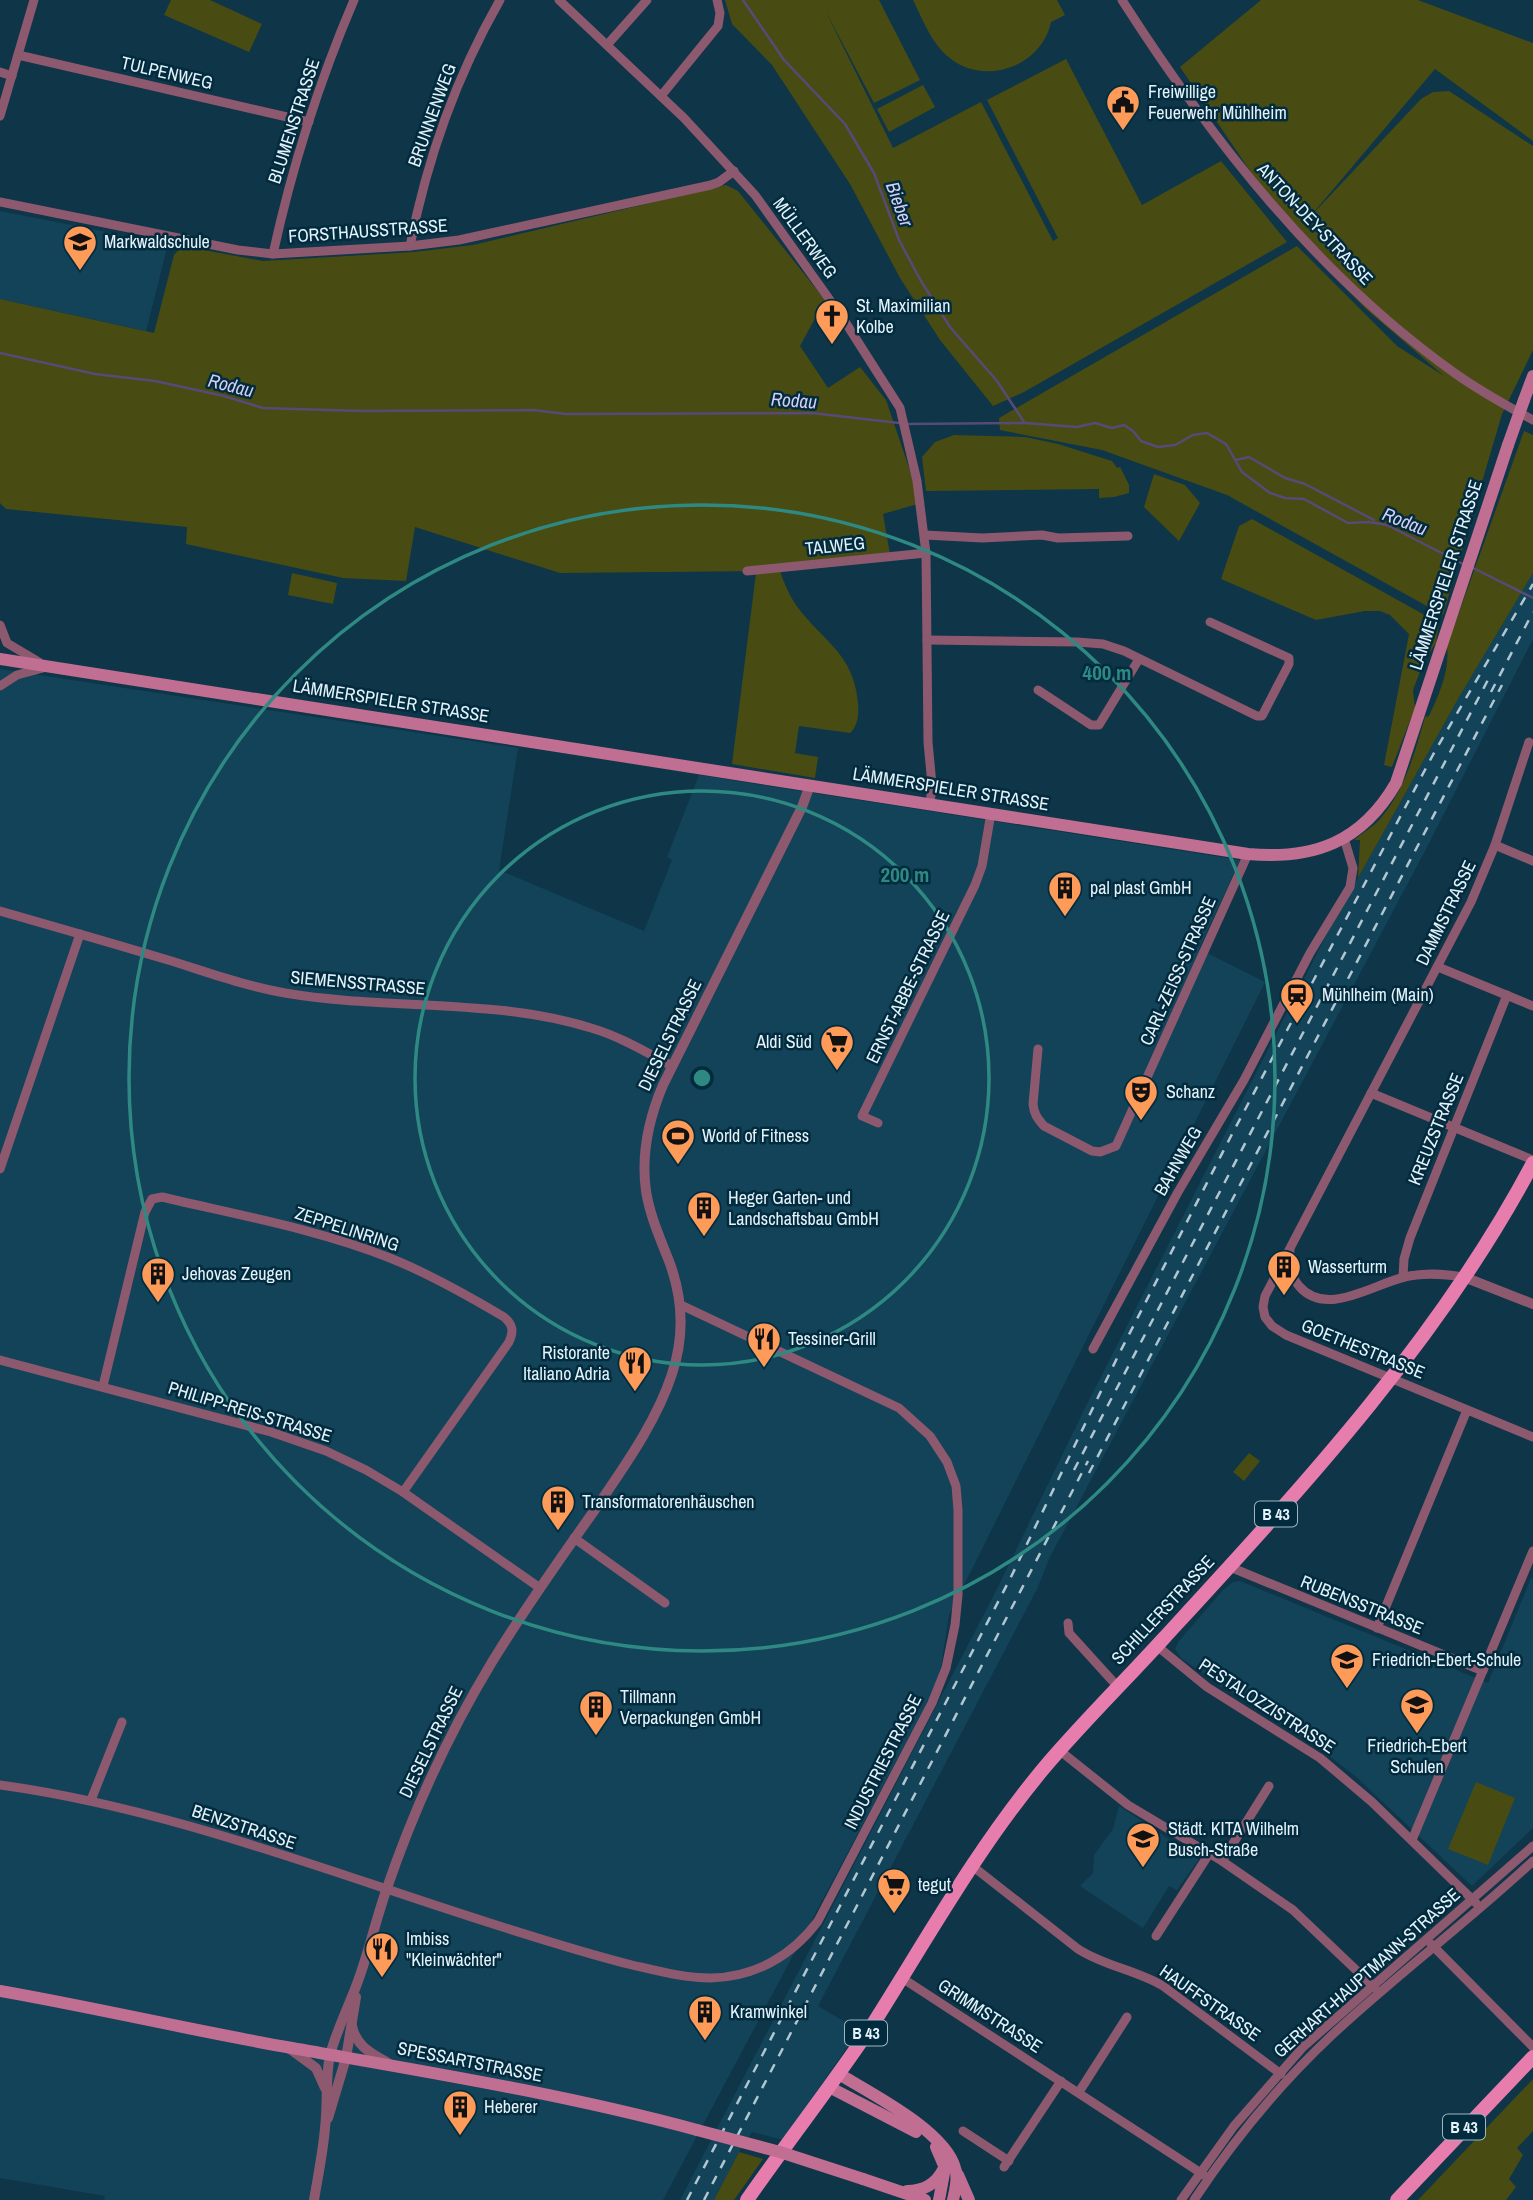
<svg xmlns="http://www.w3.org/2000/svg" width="1533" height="2200" font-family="'Archivo Narrow',sans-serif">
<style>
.built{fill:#134358}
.green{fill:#484c12}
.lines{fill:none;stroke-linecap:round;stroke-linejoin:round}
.stream{stroke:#574a77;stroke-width:2.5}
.minor{stroke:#8d596f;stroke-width:9}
.tertiary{stroke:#8d596f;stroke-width:10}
.secondary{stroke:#c06e92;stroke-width:12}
.primary{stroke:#e77dac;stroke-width:14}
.rail{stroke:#b1c6d1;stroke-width:2.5;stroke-dasharray:9 9;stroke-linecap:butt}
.secondary-bridge{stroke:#c06e92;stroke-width:12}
.ring{fill:none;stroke:#2f8983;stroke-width:3.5}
.labels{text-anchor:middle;stroke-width:5;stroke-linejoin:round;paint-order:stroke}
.shield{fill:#022b3e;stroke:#a0b6c2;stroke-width:2}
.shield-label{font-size:16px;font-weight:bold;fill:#e3f2fb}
.street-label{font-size:18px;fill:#e3f2fb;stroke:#022b3e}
.poi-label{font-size:18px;fill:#e3f2fb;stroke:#022b3e;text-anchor:start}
.water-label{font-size:19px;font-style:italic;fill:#d4cef5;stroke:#022b3e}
.centre{fill:#2f8983;stroke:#022b3e;stroke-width:3.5}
.ring-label{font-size:21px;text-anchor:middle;font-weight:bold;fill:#2f8983;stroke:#022b3e;stroke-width:5;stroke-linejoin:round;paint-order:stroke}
</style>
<rect width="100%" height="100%" fill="#0e3548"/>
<g class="built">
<polygon points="0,211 168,244 146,331 0,299"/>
<polygon points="1533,573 1533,639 1425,851 1050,1557 1037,1589 818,2006 859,2030 783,2140 752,2132 739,2152 714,2200 680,2200 997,1589 1084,1410 1329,930 1458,699"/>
<polygon points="0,669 518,748 499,870 644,931 672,860 667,857 699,775 1240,860 1199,949 1265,982 949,1615 941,1667 932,1694 663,2200 104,2200 105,2196 0,2178"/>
<polygon points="1531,1578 1533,1579 1533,1828 1472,1886 1355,1776 1318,1747 1222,1687 1181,1658 1175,1649 1178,1642 1223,1590 1233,1582 1240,1581 1488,1683"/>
<polygon points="1119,1806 1199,1859 1177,1890 1169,1886 1143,1928 1080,1886 1093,1873 1094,1855 1113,1829"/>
</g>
<g class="green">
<polygon points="171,0 210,0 262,24 249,52 164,15"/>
<polygon points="725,0 879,0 920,80 874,103 825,10 893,148 981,102 1053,241 1058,238 987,100 1066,59 1142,205 1221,161 1287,242 1024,392 993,406 940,340 900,278 850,184 772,65 732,24"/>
<path d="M 913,0 L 1057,0 L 1065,15 L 1051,22 C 1042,66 986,86 951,59 C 932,45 923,20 913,0 Z"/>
<polygon points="1261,0 1418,0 1533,43 1533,141 1435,69 1308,219 1421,99 1433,92 1449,91 1533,146 1533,350 1502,414 1443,615 1227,495 1102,450 1000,430 999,418 1297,246 1397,346 1444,376 1366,309 1294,236 1180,67"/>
<polygon points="923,85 935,107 889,132 877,109"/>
<path d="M 726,185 L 738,191 L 825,300 L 800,346 L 828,388 L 860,367 L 886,400 L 921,503 L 883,514 L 891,560 L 780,571 C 784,583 789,595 796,605 C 822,641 854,653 858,703 C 859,714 858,726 850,733 L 799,726 L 795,753 L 818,757 L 815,778 L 732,764 L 756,573 L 769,571 L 560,573 L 415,527 L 406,581 L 343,578 L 186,544 L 187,527 L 6,509 L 0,503 L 0,299 L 154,333 L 174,255 L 182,246 L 263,261 L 414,252 L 473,245 Z"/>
<path d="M 1524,431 L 1533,435 L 1533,573 L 1458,699 L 1358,878 L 1360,840 L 1354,840 C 1362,833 1373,827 1380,819 C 1405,790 1415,752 1425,717 L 1429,716 C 1439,694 1450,671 1447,646 Z"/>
<polygon points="954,435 1025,437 1058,444 1112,461 1117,468 1120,467 1129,485 1129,493 1114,497 1099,498 1099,489 926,491 922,457 935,442"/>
<polygon points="1154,474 1185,485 1200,503 1179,541 1144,507"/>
<polygon points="1252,519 1439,623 1436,643 1424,661 1413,690 1415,708 1392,767 1384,765 1409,634 1390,615 1380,611 1365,611 1316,620 1221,579 1239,526"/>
<polygon points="292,573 337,583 333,604 288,595"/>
<polygon points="1249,1453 1260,1461 1244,1481 1233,1472"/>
<polygon points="1476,1782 1515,1798 1488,1865 1448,1849"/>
<polygon points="1533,2079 1533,2131 1517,2148 1523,2155 1509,2179 1516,2187 1506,2200 1418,2200"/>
<polygon points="739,2152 763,2159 734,2200 714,2200"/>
</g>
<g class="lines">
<g class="stream">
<polyline points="743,0 784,60 845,124 874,173 899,240 921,281 950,327 997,381 1024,422"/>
<polyline points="0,353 95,374 155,381 224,396 263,408 362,411 533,410 566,414 812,413 899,423"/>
<polyline points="906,424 1025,423 1077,427 1095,423 1112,428 1124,425 1133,431 1141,441 1158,447 1175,445 1193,435 1207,433 1226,444 1242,472 1270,493 1285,498 1304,499 1348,523 1369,522 1387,525 1465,565"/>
<polyline points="1236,460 1249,457 1285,478 1305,484 1374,520"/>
<polyline points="1471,567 1533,598"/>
</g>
<g class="minor">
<polyline points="559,0 684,118 755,195 842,317 900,408 917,481 926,553 928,742 932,785 930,804"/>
<path d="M 1122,0 C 1213,142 1318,276 1456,374 C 1480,391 1507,406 1533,420"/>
<polyline points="607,45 647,0"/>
<polyline points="18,55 309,122"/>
<polyline points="0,72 12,76"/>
<polyline points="661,96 718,26 720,13 717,0"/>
<polyline points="0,116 34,0"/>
<polyline points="0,202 238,250 273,254 410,246 459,240 711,185 719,182 734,171"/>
<path d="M 410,246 C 427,159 456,77 500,0"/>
<path d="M 273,254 C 292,167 319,82 354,0"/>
<polyline points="925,535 982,538 1042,535 1058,538 1128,536"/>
<polyline points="747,571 926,553"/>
<polyline points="0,625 7,643 39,662"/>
<polyline points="927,640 1077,642 1103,644 1124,651 1257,716 1262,716 1289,664 1289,658 1210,622"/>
<polyline points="0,686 17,675 43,668"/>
<polyline points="1038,690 1091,725 1099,725 1139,659"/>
<polyline points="1529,742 1495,845 1471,902 1265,1296 1263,1307 1265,1317 1272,1326 1286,1335 1533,1437"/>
<polyline points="1495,845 1533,861"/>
<path d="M 0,911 C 56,927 112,943 168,960 C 207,972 245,986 285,993 C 384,1010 496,998 591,1028 C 619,1036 646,1052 672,1066"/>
<polyline points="1438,967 1533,1006"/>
<path d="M 1038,1049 L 1033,1104 C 1034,1114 1037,1118 1044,1126 L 1092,1151 L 1100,1152 L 1116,1146 L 1248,854"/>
<polyline points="1371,1093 1533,1160"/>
<polyline points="878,1123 862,1116 975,885 982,866 991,813"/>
<polyline points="0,1169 80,934"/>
<path d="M 1290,1250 C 1289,1262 1290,1276 1299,1286 C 1326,1318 1373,1284 1405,1277 C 1424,1272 1444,1274 1464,1277"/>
<polyline points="1403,1277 1404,1259 1410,1238 1507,995"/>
<polyline points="1093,1349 1178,1192 1244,1080 1310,953 1350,887 1353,868 1344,838"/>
<polyline points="0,1360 271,1432 326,1451 366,1470 403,1492 540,1588"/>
<path d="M 103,1386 L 145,1212 L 152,1199 L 162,1197 C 238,1215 317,1229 390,1258 C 430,1274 467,1295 504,1317 C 513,1325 514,1331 509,1342 L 403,1492"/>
<polyline points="574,1538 665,1603"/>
<polyline points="1230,1567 1483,1671"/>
<polyline points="1068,1623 1069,1633 1118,1687"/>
<polyline points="1377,1628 1467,1410"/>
<polyline points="1157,1646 1207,1687 1320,1758 1372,1802 1476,1903"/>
<polyline points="1059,1750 1128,1805 1222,1861 1293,1910 1375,1988"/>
<path d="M 0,1785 C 168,1808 329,1872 490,1923 C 537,1938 584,1953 632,1965 C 658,1971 684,1978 711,1978 C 755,1977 792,1956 818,1921 L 932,1703 L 946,1668 L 955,1625 L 958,1595 L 958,1510 L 956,1486 L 947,1462 L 930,1436 L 899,1408 L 681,1305"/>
<polyline points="91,1800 122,1722"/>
<polyline points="1412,1840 1533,1551"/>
<polyline points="1222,1861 1269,1786"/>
<path d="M 971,1865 L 1078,1949 C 1104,1966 1136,1970 1163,1986 L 1281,2074"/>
<polyline points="1156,1936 1209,1854"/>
<polyline points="1431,1944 1533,2047"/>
<polyline points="902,1978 1204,2175"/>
<polyline points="1079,2092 1127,2017"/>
<polyline points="963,2131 1009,2161"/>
<polyline points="1004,2167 1061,2081"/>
<polyline points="1181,2200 1234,2126 1303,2047 1533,1846"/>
<path d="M 1194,2200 C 1233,2141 1279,2085 1331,2036 C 1396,1975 1468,1922 1533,1861"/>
</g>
<g class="tertiary">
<polyline points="1464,1277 1533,1304"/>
<path d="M 352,2026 C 356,2046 371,2053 388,2063"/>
<polyline points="290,2049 316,2068 325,2088"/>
<polyline points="328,2118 346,2058 356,1997"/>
<path d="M 314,2200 C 318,2176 323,2152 325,2128 C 328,2104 325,2079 330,2055 C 337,2029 349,2006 358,1981 C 369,1951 376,1919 387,1888 C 414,1809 449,1733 492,1662 C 524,1610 559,1560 594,1511 C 623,1468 656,1423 672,1374 C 685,1335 683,1298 669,1261 C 660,1238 650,1216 646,1191 C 641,1155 649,1118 663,1085 L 802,807 L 810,785"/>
</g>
<g class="secondary">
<polyline points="1524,400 1533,376"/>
<path d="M 0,659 L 1248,854 C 1314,860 1362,842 1396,783 L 1508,445"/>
<path d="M 0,1991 C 97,2008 194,2031 292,2048 C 427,2072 564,2094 697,2130"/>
<path d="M 839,2074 C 872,2094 945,2131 955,2168 C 959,2178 955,2190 953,2200"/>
<polyline points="829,2087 916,2132"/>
<polyline points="936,2147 945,2168 939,2200"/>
<polyline points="958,2175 969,2200"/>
<polyline points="863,2179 925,2200"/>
<path d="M 907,2191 C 923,2191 936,2184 943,2170"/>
</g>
<g class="primary">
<path d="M 747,2200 C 788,2141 833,2084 873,2024 C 928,1937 978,1847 1044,1768 C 1082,1723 1124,1682 1164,1638 C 1299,1491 1439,1341 1533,1163"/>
<polyline points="1397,2200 1533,2057"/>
</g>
<g class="rail">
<polyline points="1491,692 1533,612"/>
<polyline points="1074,1470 1490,676"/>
<polyline points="1089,1473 1502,685"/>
<polyline points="687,2200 1010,1579 1119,1354 1230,1138 1435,751 1533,584"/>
<polyline points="704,2200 1088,1461"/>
</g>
<g class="secondary-bridge">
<polyline points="1508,445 1524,400"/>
<polyline points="697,2130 780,2152 863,2179"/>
</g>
</g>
<g class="ring">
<circle cx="702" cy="1078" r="287"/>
<circle cx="702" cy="1078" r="573"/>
</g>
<defs>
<g id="civic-pin" transform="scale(1.75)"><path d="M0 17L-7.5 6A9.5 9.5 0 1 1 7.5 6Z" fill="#fe9b58" stroke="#022b3e"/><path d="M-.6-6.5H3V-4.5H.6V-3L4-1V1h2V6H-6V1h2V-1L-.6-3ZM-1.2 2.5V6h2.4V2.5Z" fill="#111"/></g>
<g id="school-pin" transform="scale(1.75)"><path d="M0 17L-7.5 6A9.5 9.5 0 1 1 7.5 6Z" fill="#fe9b58" stroke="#022b3e"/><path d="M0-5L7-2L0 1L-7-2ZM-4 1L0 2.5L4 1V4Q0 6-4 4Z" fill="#111"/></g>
<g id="church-pin" transform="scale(1.75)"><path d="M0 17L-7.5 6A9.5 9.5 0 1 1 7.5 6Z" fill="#fe9b58" stroke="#022b3e"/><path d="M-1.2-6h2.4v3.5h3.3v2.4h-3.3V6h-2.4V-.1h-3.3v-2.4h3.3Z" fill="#111"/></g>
<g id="building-pin" transform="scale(1.75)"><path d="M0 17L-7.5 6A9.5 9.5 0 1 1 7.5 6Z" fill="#fe9b58" stroke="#022b3e"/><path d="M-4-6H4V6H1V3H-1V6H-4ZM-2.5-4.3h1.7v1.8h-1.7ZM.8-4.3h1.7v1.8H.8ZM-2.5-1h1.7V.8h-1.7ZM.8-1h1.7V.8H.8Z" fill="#111"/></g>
<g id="station-pin" transform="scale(1.75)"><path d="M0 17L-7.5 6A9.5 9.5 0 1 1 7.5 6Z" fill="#fe9b58" stroke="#022b3e"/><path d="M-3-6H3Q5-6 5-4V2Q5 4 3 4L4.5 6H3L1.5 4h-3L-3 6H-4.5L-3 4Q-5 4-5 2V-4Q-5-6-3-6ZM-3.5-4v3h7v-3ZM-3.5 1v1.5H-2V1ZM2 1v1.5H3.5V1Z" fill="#111"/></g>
<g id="supermarket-pin" transform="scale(1.75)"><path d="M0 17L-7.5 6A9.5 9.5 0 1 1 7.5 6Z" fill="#fe9b58" stroke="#022b3e"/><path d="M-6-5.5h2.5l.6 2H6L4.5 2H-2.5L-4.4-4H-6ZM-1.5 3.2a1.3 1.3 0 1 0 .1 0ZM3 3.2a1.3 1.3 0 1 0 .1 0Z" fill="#111"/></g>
<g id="theatre-pin" transform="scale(1.75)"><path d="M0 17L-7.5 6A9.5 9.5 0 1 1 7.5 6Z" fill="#fe9b58" stroke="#022b3e"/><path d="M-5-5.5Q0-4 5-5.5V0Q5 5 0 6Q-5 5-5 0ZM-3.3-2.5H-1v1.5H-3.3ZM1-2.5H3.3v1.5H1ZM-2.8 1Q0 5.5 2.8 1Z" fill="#111"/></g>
<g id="stadium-pin" transform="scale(1.75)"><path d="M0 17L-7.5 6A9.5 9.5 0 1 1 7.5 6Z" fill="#fe9b58" stroke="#022b3e"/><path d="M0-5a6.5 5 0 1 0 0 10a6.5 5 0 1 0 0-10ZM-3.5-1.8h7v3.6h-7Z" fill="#111"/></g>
<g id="restaurant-pin" transform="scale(1.75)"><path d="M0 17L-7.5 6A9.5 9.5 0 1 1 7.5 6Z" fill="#fe9b58" stroke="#022b3e"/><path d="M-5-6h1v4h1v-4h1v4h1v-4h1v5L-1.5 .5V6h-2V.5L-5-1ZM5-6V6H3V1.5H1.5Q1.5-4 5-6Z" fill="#111"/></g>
</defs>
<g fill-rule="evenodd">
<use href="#civic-pin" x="1123" y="102"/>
<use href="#school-pin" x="80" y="242"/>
<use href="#church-pin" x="832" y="316"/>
<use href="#building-pin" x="1065" y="888"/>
<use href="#station-pin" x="1297" y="995"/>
<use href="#supermarket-pin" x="837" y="1042"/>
<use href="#theatre-pin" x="1141" y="1092"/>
<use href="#stadium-pin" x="678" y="1136"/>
<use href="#building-pin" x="704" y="1208"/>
<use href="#building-pin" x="1284" y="1267"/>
<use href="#building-pin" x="158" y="1274"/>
<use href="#restaurant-pin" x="764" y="1339"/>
<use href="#restaurant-pin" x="635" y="1363"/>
<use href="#building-pin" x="558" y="1502"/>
<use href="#school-pin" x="1347" y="1660"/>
<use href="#school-pin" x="1417" y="1705"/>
<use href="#building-pin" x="596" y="1707"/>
<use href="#school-pin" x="1143" y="1839"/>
<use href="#supermarket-pin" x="894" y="1885"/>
<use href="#restaurant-pin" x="382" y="1949"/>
<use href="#building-pin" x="705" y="2012"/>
<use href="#building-pin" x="460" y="2107"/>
</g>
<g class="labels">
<g class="shield">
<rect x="1255" y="1501.5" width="42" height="25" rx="5"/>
<rect x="845" y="2020.5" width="42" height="25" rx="5"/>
<rect x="1443" y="2114.5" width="42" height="25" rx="5"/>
</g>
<g class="shield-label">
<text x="1276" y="1520">B 43</text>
<text x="866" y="2039">B 43</text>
<text x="1464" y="2133">B 43</text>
</g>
<g class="street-label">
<text transform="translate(167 73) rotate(13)" y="6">TULPENWEG</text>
<text transform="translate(432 115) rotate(-70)" y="6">BRUNNENWEG</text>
<text transform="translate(294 121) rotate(-72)" y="6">BLUMENSTRASSE</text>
<text transform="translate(1315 224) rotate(47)" y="6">ANTON-DEY-STRASSE</text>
<text transform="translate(368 231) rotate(-4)" y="6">FORSTHAUSSTRASSE</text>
<text transform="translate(805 238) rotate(54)" y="6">MÜLLERWEG</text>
<text transform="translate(835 546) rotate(-6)" y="6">TALWEG</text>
<text transform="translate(1446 575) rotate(-72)" y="6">LÄMMERSPIELER STRASSE</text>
<text transform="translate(391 701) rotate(9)" y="6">LÄMMERSPIELER STRASSE</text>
<text transform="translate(951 789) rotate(9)" y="6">LÄMMERSPIELER STRASSE</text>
<text transform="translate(1446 913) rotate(-64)" y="6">DAMMSTRASSE</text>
<text transform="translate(1178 971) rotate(-66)" y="6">CARL-ZEISS-STRASSE</text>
<text transform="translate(358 983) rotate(5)" y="6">SIEMENSSTRASSE</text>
<text transform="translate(908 987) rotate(-64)" y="6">ERNST-ABBE-STRASSE</text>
<text transform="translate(670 1035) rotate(-64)" y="6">DIESELSTRASSE</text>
<text transform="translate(1436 1129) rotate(-68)" y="6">KREUZSTRASSE</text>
<text transform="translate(1178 1161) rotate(-60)" y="6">BAHNWEG</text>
<text transform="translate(347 1229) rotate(18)" y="6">ZEPPELINRING</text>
<text transform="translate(1363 1349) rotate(22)" y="6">GOETHESTRASSE</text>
<text transform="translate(250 1412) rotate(17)" y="6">PHILIPP-REIS-STRASSE</text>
<text transform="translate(1362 1605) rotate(22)" y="6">RUBENSSTRASSE</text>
<text transform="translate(1163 1610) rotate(-47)" y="6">SCHILLERSTRASSE</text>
<text transform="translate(1267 1706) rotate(33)" y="6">PESTALOZZISTRASSE</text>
<text transform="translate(431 1742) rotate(-64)" y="6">DIESELSTRASSE</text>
<text transform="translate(883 1762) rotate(-63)" y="6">INDUSTRIESTRASSE</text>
<text transform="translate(244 1827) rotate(18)" y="6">BENZSTRASSE</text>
<text transform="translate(1367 1973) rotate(-42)" y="6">GERHART-HAUPTMANN-STRASSE</text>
<text transform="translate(1210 2003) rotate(35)" y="6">HAUFFSTRASSE</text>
<text transform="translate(990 2016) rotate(33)" y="6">GRIMMSTRASSE</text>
<text transform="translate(470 2062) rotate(11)" y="6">SPESSARTSTRASSE</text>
</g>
<g class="poi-label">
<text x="1148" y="98">Freiwillige<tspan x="1148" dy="21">Feuerwehr Mühlheim</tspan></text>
<text x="104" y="248">Markwaldschule</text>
<text x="856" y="312">St. Maximilian<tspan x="856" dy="21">Kolbe</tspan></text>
<text x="1090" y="894">pal plast GmbH</text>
<text x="1322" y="1001">Mühlheim (Main)</text>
<text x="812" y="1048" text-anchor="end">Aldi Süd</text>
<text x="1166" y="1098">Schanz</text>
<text x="702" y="1142">World of Fitness</text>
<text x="728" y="1204">Heger Garten- und<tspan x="728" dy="21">Landschaftsbau GmbH</tspan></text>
<text x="1308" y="1273">Wasserturm</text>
<text x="182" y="1280">Jehovas Zeugen</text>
<text x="788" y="1345">Tessiner-Grill</text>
<text x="610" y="1359" text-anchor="end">Ristorante<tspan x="610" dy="21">Italiano Adria</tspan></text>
<text x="582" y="1508">Transformatorenhäuschen</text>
<text x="1372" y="1666">Friedrich-Ebert-Schule</text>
<text x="620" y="1703">Tillmann<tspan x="620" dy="21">Verpackungen GmbH</tspan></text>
<text x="1417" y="1752" text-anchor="middle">Friedrich-Ebert<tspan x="1417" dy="21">Schulen</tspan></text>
<text x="1168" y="1835">Städt. KITA Wilhelm<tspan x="1168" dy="21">Busch-Straße</tspan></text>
<text x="918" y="1891">tegut</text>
<text x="406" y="1945">Imbiss<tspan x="406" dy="21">"Kleinwächter"</tspan></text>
<text x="730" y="2018">Kramwinkel</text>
<text x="484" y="2113">Heberer</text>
</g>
<g class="water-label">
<text transform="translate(900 204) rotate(70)" y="7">Bieber</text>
<text transform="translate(231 385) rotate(14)" y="7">Rodau</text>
<text transform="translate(794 400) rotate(4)" y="7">Rodau</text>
<text transform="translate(1405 521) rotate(21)" y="7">Rodau</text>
</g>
</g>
<circle cx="702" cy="1078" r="10" class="centre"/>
<g class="ring-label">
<text x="1107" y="680">400 m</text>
<text x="905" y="882">200 m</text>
</g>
</svg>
